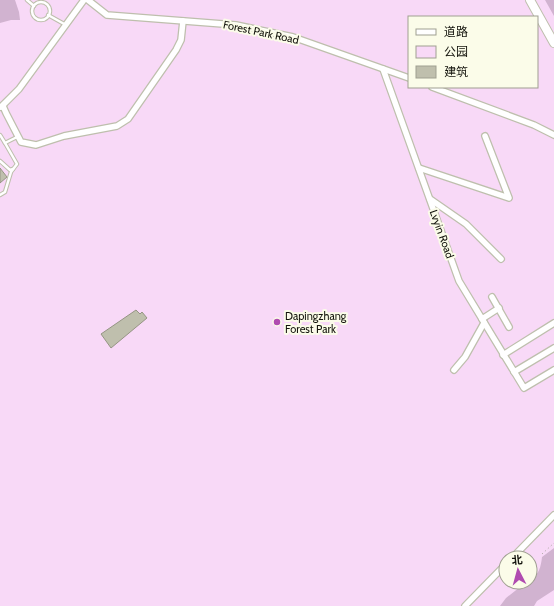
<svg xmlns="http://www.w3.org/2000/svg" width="554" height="606" font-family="Cabin,'Noto Sans SC',sans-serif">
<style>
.green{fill:#f8d9f7;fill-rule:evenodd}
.water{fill:#d1b3d0}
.building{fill:#bfbfad;stroke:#959584}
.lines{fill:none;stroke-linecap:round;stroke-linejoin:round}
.lane-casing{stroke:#bebfad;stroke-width:4.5}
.street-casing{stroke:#bebfad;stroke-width:8}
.secondary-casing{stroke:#bebfad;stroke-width:10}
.path{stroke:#9e9f91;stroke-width:1;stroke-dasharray:1 3;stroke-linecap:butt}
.lane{stroke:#fff;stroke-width:2.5}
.street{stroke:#fff;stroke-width:5.5}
.secondary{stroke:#fff;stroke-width:8}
.poi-dot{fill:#b04bb0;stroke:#fbfce9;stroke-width:1.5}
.labels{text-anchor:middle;stroke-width:4;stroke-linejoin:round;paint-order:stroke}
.street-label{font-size:11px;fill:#14140d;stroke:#fbfce9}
.poi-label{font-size:11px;fill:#14140d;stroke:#fbfce9;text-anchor:start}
</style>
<rect width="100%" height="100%" fill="#fbfce9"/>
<path class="green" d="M 0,0 L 554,0 L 554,606 L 0,606 ZM 409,17 L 537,17 L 537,87 L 409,87 ZM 506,558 L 530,558 L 530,582 L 506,582 Z"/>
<g class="water">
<polygon points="0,0 15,0 19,12 20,20 11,20 0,23"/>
<polygon points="545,0 554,0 554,16"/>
<path d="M 554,548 L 554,590 L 537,601 L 534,606 L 500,606 L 506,598 L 520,587 L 521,582 L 530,582 L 530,579 C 539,576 541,566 542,557 Z"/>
</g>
<g class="building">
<polygon points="0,168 7,177 0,183"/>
<polygon points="136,310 140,314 142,312 147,318 111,348 101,334"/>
</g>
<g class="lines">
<g class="lane-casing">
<g id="lane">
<polyline points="27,0 34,6"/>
<circle cx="41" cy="11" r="9"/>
<polyline points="48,15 66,25"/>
<polyline points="0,135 5,143"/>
<polyline points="0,161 10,170 13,169"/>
<polyline points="0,195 5,192 11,172 17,164 5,143 17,137"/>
</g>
</g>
<g class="street-casing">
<g id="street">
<polyline points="88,0 107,15 236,25 293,37 409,78"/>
<polyline points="383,69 459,281 524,388 554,370"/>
<polyline points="432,87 534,125 554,135"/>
<polyline points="3,106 6,113 21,142 36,145 64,136 117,126 128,119 176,50 181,40 183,21"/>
<polyline points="1,107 19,89 84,0"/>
<polyline points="419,168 509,198 485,136"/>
<polyline points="430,199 466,224 501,259"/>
<polyline points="492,297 509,327"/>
<polyline points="482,319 499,308"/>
<polyline points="503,355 554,323"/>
<polyline points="454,370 465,357 484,323"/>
<polyline points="514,372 554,348"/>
<polyline points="512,558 554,515"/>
<polyline points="465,606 506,564"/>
</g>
</g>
<g class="secondary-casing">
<polyline id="secondary" points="530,0 554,43"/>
</g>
<polyline class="path" points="542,554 554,543"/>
<use href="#lane" class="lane"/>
<use href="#street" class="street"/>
<use href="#secondary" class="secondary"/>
</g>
<circle class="poi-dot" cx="277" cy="322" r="4"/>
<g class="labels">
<g class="street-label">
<text transform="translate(261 32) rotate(12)" y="4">Forest Park Road</text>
<text transform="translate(442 234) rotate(70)" y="4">Lvyin Road</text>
</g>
<g class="poi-label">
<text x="285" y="320">Dapingzhang<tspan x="285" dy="13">Forest Park</tspan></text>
</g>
</g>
<rect x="408" y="16" width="130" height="72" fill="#fbfce9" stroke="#9f9f91"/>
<rect x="416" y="29" width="20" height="6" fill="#ffffff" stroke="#9f9f91"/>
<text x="444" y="36" font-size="12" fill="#14140d">道路</text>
<rect x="416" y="46" width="20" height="12" fill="#f8d9f7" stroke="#9f9f91"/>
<text x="444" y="56" font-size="12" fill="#14140d">公园</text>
<rect x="416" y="66" width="20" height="12" fill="#bfbfad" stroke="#9f9f91"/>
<text x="444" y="76" font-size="12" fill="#14140d">建筑</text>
<g transform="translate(518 570) rotate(354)"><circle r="19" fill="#fbfce9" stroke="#9f9f91"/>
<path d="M0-3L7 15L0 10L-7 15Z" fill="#b04bb0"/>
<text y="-6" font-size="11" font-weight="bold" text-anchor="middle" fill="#14140d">北</text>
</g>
</svg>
